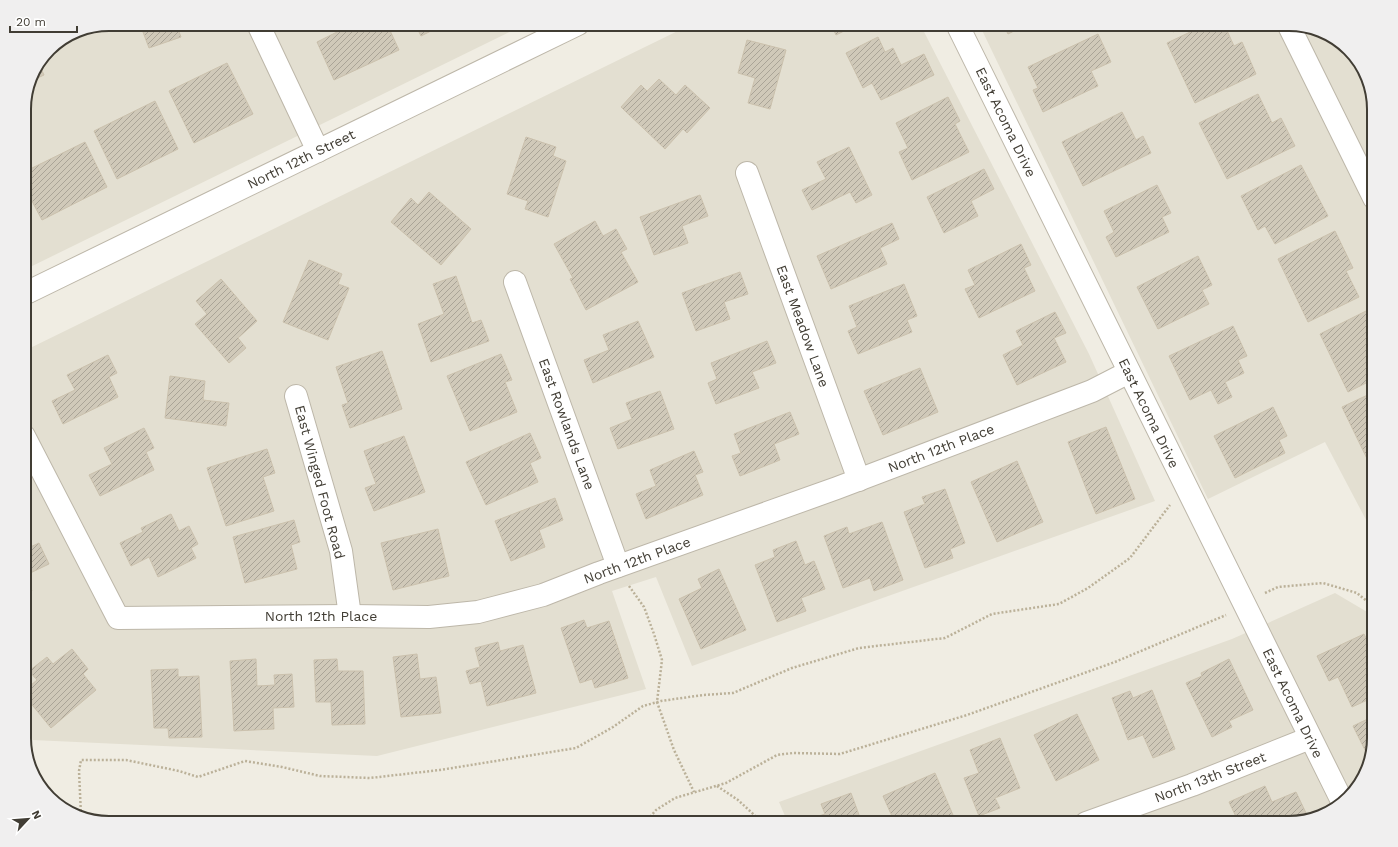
<svg xmlns="http://www.w3.org/2000/svg" width="1398" height="847" font-family="'Work Sans',sans-serif">
<style>
.residential{fill:#e3dfd1}
.building{fill:url(#building-hatch);stroke:#cbc1ad}
.lines{fill:none;stroke-linecap:round;stroke-linejoin:round}
.minor-casing{stroke:#bdb7a9;stroke-width:24}
.path{stroke:#bbb199;stroke-width:2.5;stroke-dasharray:2 2;stroke-linecap:butt}
.minor{stroke:#fff;stroke-width:22}
.labels{text-anchor:middle;stroke-width:3;stroke-linejoin:round;paint-order:stroke}
.street-label{font-size:14px;fill:#413d34;stroke:#fff}
.rim{fill:none;stroke:#413d34;stroke-width:2}
</style>
<defs>
<pattern id="building-hatch" width="6" height="6" patternUnits="userSpaceOnUse"><rect width="6" height="6" fill="#d0c9b9"/><path d="M-1 1l2-2M0 6l6-6M5 7l2-2" fill="none" stroke="#aaa497"/></pattern>
</defs>
<rect width="100%" height="100%" fill="#f0ede3"/>
<g class="residential">
<polygon points="110,24 526,24 24,270 24,104 31,77 49,49 77,30"/>
<polygon points="692,24 920,24 1089,354 1155,501 692,666 656,577 612,591 646,689 377,756 33,740 24,722 24,351"/>
<polygon points="979,24 1288,24 1331,36 1362,67 1374,104 1374,535 1325,442 1208,499"/>
<polygon points="1335,593 1374,616 1374,738 1362,780 1331,811 1289,823 788,823 779,802 1232,639"/>
</g>
<g class="building">
<polygon points="140,24 176,24 181,37 149,48"/>
<polygon points="334,24 387,24 399,50 334,80 317,42 337,32"/>
<polygon points="415,24 445,24 421,36"/>
<polygon points="831,24 858,24 836,35"/>
<polygon points="1003,24 1028,24 1008,34"/>
<polygon points="1169,24 1190,24 1173,32"/>
<polygon points="1207,24 1224,24 1234,46 1242,42 1256,74 1195,103 1167,43"/>
<polygon points="1098,34 1111,62 1091,71 1098,86 1043,112 1033,90 1038,88 1028,67"/>
<polygon points="878,37 885,52 893,48 901,65 924,54 934,75 881,100 872,83 863,88 846,53"/>
<polygon points="747,40 786,50 770,109 748,103 755,78 738,73"/>
<polygon points="227,63 253,114 194,143 169,91"/>
<polygon points="39,64 44,75 29,82 31,77"/>
<polygon points="659,79 676,95 685,85 710,108 687,133 683,129 665,149 621,107 641,85 647,91"/>
<polygon points="1258,94 1272,123 1281,118 1295,146 1227,179 1199,123"/>
<polygon points="948,97 960,121 955,124 969,152 912,180 899,152 908,148 896,123"/>
<polygon points="155,101 178,149 117,179 94,131"/>
<polygon points="1122,112 1136,140 1143,136 1151,153 1083,186 1062,142"/>
<polygon points="526,137 556,147 553,156 566,161 548,217 525,209 528,201 507,194"/>
<polygon points="85,142 107,187 42,220 24,186 24,172"/>
<polygon points="849,147 872,195 856,203 850,192 812,210 802,190 826,179 817,162"/>
<polygon points="1301,165 1328,216 1275,244 1265,226 1258,230 1241,196"/>
<polygon points="984,169 994,189 971,201 978,216 944,233 927,197"/>
<polygon points="1157,185 1171,213 1162,217 1169,232 1116,257 1106,237 1114,232 1104,211"/>
<polygon points="429,192 471,229 441,265 391,222 411,198 418,205"/>
<polygon points="700,195 708,216 682,226 688,243 654,255 640,217"/>
<polygon points="24,215 29,225 24,228"/>
<polygon points="595,221 603,236 616,229 627,249 621,252 638,282 586,310 570,279 573,278 554,244"/>
<polygon points="892,223 899,239 880,248 887,264 831,289 817,256"/>
<polygon points="1335,231 1353,268 1346,271 1359,297 1308,322 1278,259"/>
<polygon points="1021,244 1031,265 1024,268 1035,291 979,318 965,289 975,285 968,270"/>
<polygon points="1198,256 1212,285 1202,290 1209,304 1158,329 1137,287"/>
<polygon points="309,260 342,274 338,284 349,288 328,340 283,322"/>
<polygon points="740,272 748,294 724,302 730,319 696,331 682,293"/>
<polygon points="456,276 472,323 481,320 489,341 431,362 418,324 444,314 433,284"/>
<polygon points="221,279 257,321 238,338 246,348 229,363 195,324 207,314 196,301"/>
<polygon points="904,284 917,316 907,320 912,332 858,354 848,331 857,327 849,306"/>
<polygon points="1370,309 1374,317 1374,379 1348,392 1320,334"/>
<polygon points="1055,312 1066,333 1054,338 1066,362 1017,385 1003,355 1023,345 1016,331"/>
<polygon points="638,321 654,357 593,383 584,360 609,350 603,335"/>
<polygon points="1233,326 1247,356 1238,360 1244,373 1225,382 1232,397 1218,404 1211,390 1190,400 1169,356"/>
<polygon points="767,341 776,363 752,372 759,388 716,404 708,383 717,379 711,363"/>
<polygon points="382,351 402,409 350,428 342,405 348,403 336,367"/>
<polygon points="501,354 512,380 505,382 517,412 470,431 447,376"/>
<polygon points="108,355 117,373 109,377 118,397 63,424 52,401 75,390 67,375"/>
<polygon points="920,368 938,412 883,435 864,391"/>
<polygon points="170,376 205,381 203,400 229,403 226,426 165,418"/>
<polygon points="660,391 674,429 618,449 610,428 632,419 626,403"/>
<polygon points="1374,392 1374,468 1372,469 1342,407"/>
<polygon points="1273,407 1287,436 1279,440 1285,453 1235,478 1214,436"/>
<polygon points="790,412 799,434 774,444 780,460 740,476 732,456 741,453 734,434"/>
<polygon points="1106,427 1135,499 1096,514 1068,442"/>
<polygon points="144,428 154,448 146,452 154,470 100,496 89,475 112,464 104,448"/>
<polygon points="530,433 541,458 530,463 538,482 486,505 466,462"/>
<polygon points="404,436 425,492 374,511 365,488 376,484 364,451"/>
<polygon points="267,449 275,473 263,477 274,511 226,526 207,468"/>
<polygon points="694,451 703,472 695,475 703,495 646,519 636,494 656,486 650,470"/>
<polygon points="1017,461 1043,522 997,542 971,482"/>
<polygon points="945,489 965,543 950,549 953,558 925,568 904,512 925,504 922,497"/>
<polygon points="555,498 563,520 539,530 545,547 511,561 495,521"/>
<polygon points="171,514 179,531 189,526 198,544 191,548 196,558 158,577 149,557 131,566 120,543 143,532 141,528"/>
<polygon points="294,520 300,542 291,545 297,569 245,583 233,537"/>
<polygon points="882,522 903,580 874,591 870,578 843,588 824,536 847,527 849,534"/>
<polygon points="438,529 449,576 393,590 381,543"/>
<polygon points="796,541 805,565 814,561 825,589 801,598 806,611 777,622 755,565 775,557 773,550"/>
<polygon points="39,543 49,564 24,576 32,591 24,595 24,550"/>
<polygon points="719,569 746,630 701,649 679,599 702,588 698,579"/>
<polygon points="584,620 587,628 609,621 628,678 595,688 592,679 580,683 561,628"/>
<polygon points="1364,634 1370,646 1374,644 1374,697 1352,707 1338,677 1329,681 1317,656"/>
<polygon points="498,642 500,651 523,645 536,693 487,706 481,681 470,684 466,671 480,667 475,648"/>
<polygon points="72,649 88,669 83,674 96,690 51,728 24,695 24,691 37,680 29,671 47,657 53,664"/>
<polygon points="417,654 420,679 436,677 441,713 401,717 393,657"/>
<polygon points="256,659 257,686 275,685 274,675 292,674 294,707 273,708 274,729 234,731 230,661"/>
<polygon points="337,659 338,671 363,671 365,724 332,725 331,702 316,702 314,660"/>
<polygon points="1229,659 1253,710 1229,721 1232,727 1212,737 1186,683 1202,676 1201,673"/>
<polygon points="178,669 178,677 199,676 202,737 169,738 168,728 154,728 151,670"/>
<polygon points="1152,690 1175,749 1153,758 1143,735 1128,740 1112,698 1130,691 1133,698"/>
<polygon points="1077,714 1099,760 1056,781 1034,735"/>
<polygon points="1374,716 1374,738 1369,758 1353,726"/>
<polygon points="1000,738 1020,788 995,798 1000,808 979,816 964,778 979,773 970,750"/>
<polygon points="935,773 956,822 895,823 883,796"/>
<polygon points="1265,786 1272,802 1296,792 1306,813 1283,823 1239,823 1229,802"/>
<polygon points="851,793 862,823 813,823 812,818 825,814 821,804"/>
</g>
<g class="lines">
<g class="minor-casing">
<g id="minor">
<polyline points="258,24 318,151"/>
<polyline points="957,24 1342,801"/>
<polyline points="1288,24 1374,198"/>
<polyline points="747,173 859,480"/>
<polyline points="515,282 618,566"/>
<polyline points="24,294 578,24"/>
<polyline points="296,396 341,551 350,616"/>
<polyline points="24,436 118,618 350,616 429,617 478,612 543,595 599,573 837,488 1092,391 1129,372"/>
<polyline points="1086,823 1192,785 1310,738"/>
</g>
</g>
<g class="path">
<polyline points="629,586 644,607 654,634 662,660 657,702 674,750 694,792"/>
<polyline points="1265,593 1278,587 1323,583 1357,593 1374,607"/>
<polyline points="717,786 738,800 763,823"/>
<polyline points="81,815 79,771 81,760 126,760 179,771 198,777 245,761 282,767 320,776 370,778 440,770 576,748 613,727 643,706 661,701 703,695 733,693 792,668 859,648 945,638 992,614 1059,604 1088,588 1130,558 1170,505"/>
<polyline points="645,823 656,810 675,798 726,783 777,755 793,753 840,754 967,715 1115,662 1226,615"/>
</g>
<use href="#minor" class="minor"/>
</g>
<g class="labels">
<g class="street-label">
<text transform="translate(1006 122) rotate(64)" y="5">East Acoma Drive</text>
<text transform="translate(301 159) rotate(-26)" y="5">North 12th Street</text>
<text transform="translate(803 326) rotate(70)" y="5">East Meadow Lane</text>
<text transform="translate(1149 413) rotate(64)" y="5">East Acoma Drive</text>
<text transform="translate(567 424) rotate(70)" y="5">East Rowlands Lane</text>
<text transform="translate(941 448) rotate(-21)" y="5">North 12th Place</text>
<text transform="translate(320 482) rotate(75)" y="5">East Winged Foot Road</text>
<text transform="translate(637 560) rotate(-20)" y="5">North 12th Place</text>
<text x="321" y="621">North 12th Place</text>
<text transform="translate(1293 703) rotate(64)" y="5">East Acoma Drive</text>
<text transform="translate(1210 777) rotate(-21)" y="5">North 13th Street</text>
</g>
</g>
<path d="M0 0H1398V847H0ZM109 31H1289A78 78 0 0 1 1367 109V738A78 78 0 0 1 1289 816H109A78 78 0 0 1 31 738V109A78 78 0 0 1 109 31Z" fill="#f0efef" fill-rule="evenodd"/>
<path class="rim" d="M109 31H1289A78 78 0 0 1 1367 109V738A78 78 0 0 1 1289 816H109A78 78 0 0 1 31 738V109A78 78 0 0 1 109 31Z"/>
<g transform="translate(28 819) rotate(64)" stroke="#ffffff" stroke-width="3" paint-order="stroke">
<path d="M0-3L7 15L0 10L-7 15Z" fill="#413d34"/>
<text y="-6" font-size="11" font-weight="bold" text-anchor="middle" fill="#413d34">N</text>
</g>
<path d="M10 26v6h67v-6" fill="none" stroke="#413d34" stroke-width="2"/>
<text x="16" y="26" font-size="12" fill="#413d34" stroke="#ffffff" stroke-width="3" paint-order="stroke">20 m</text>
</svg>
